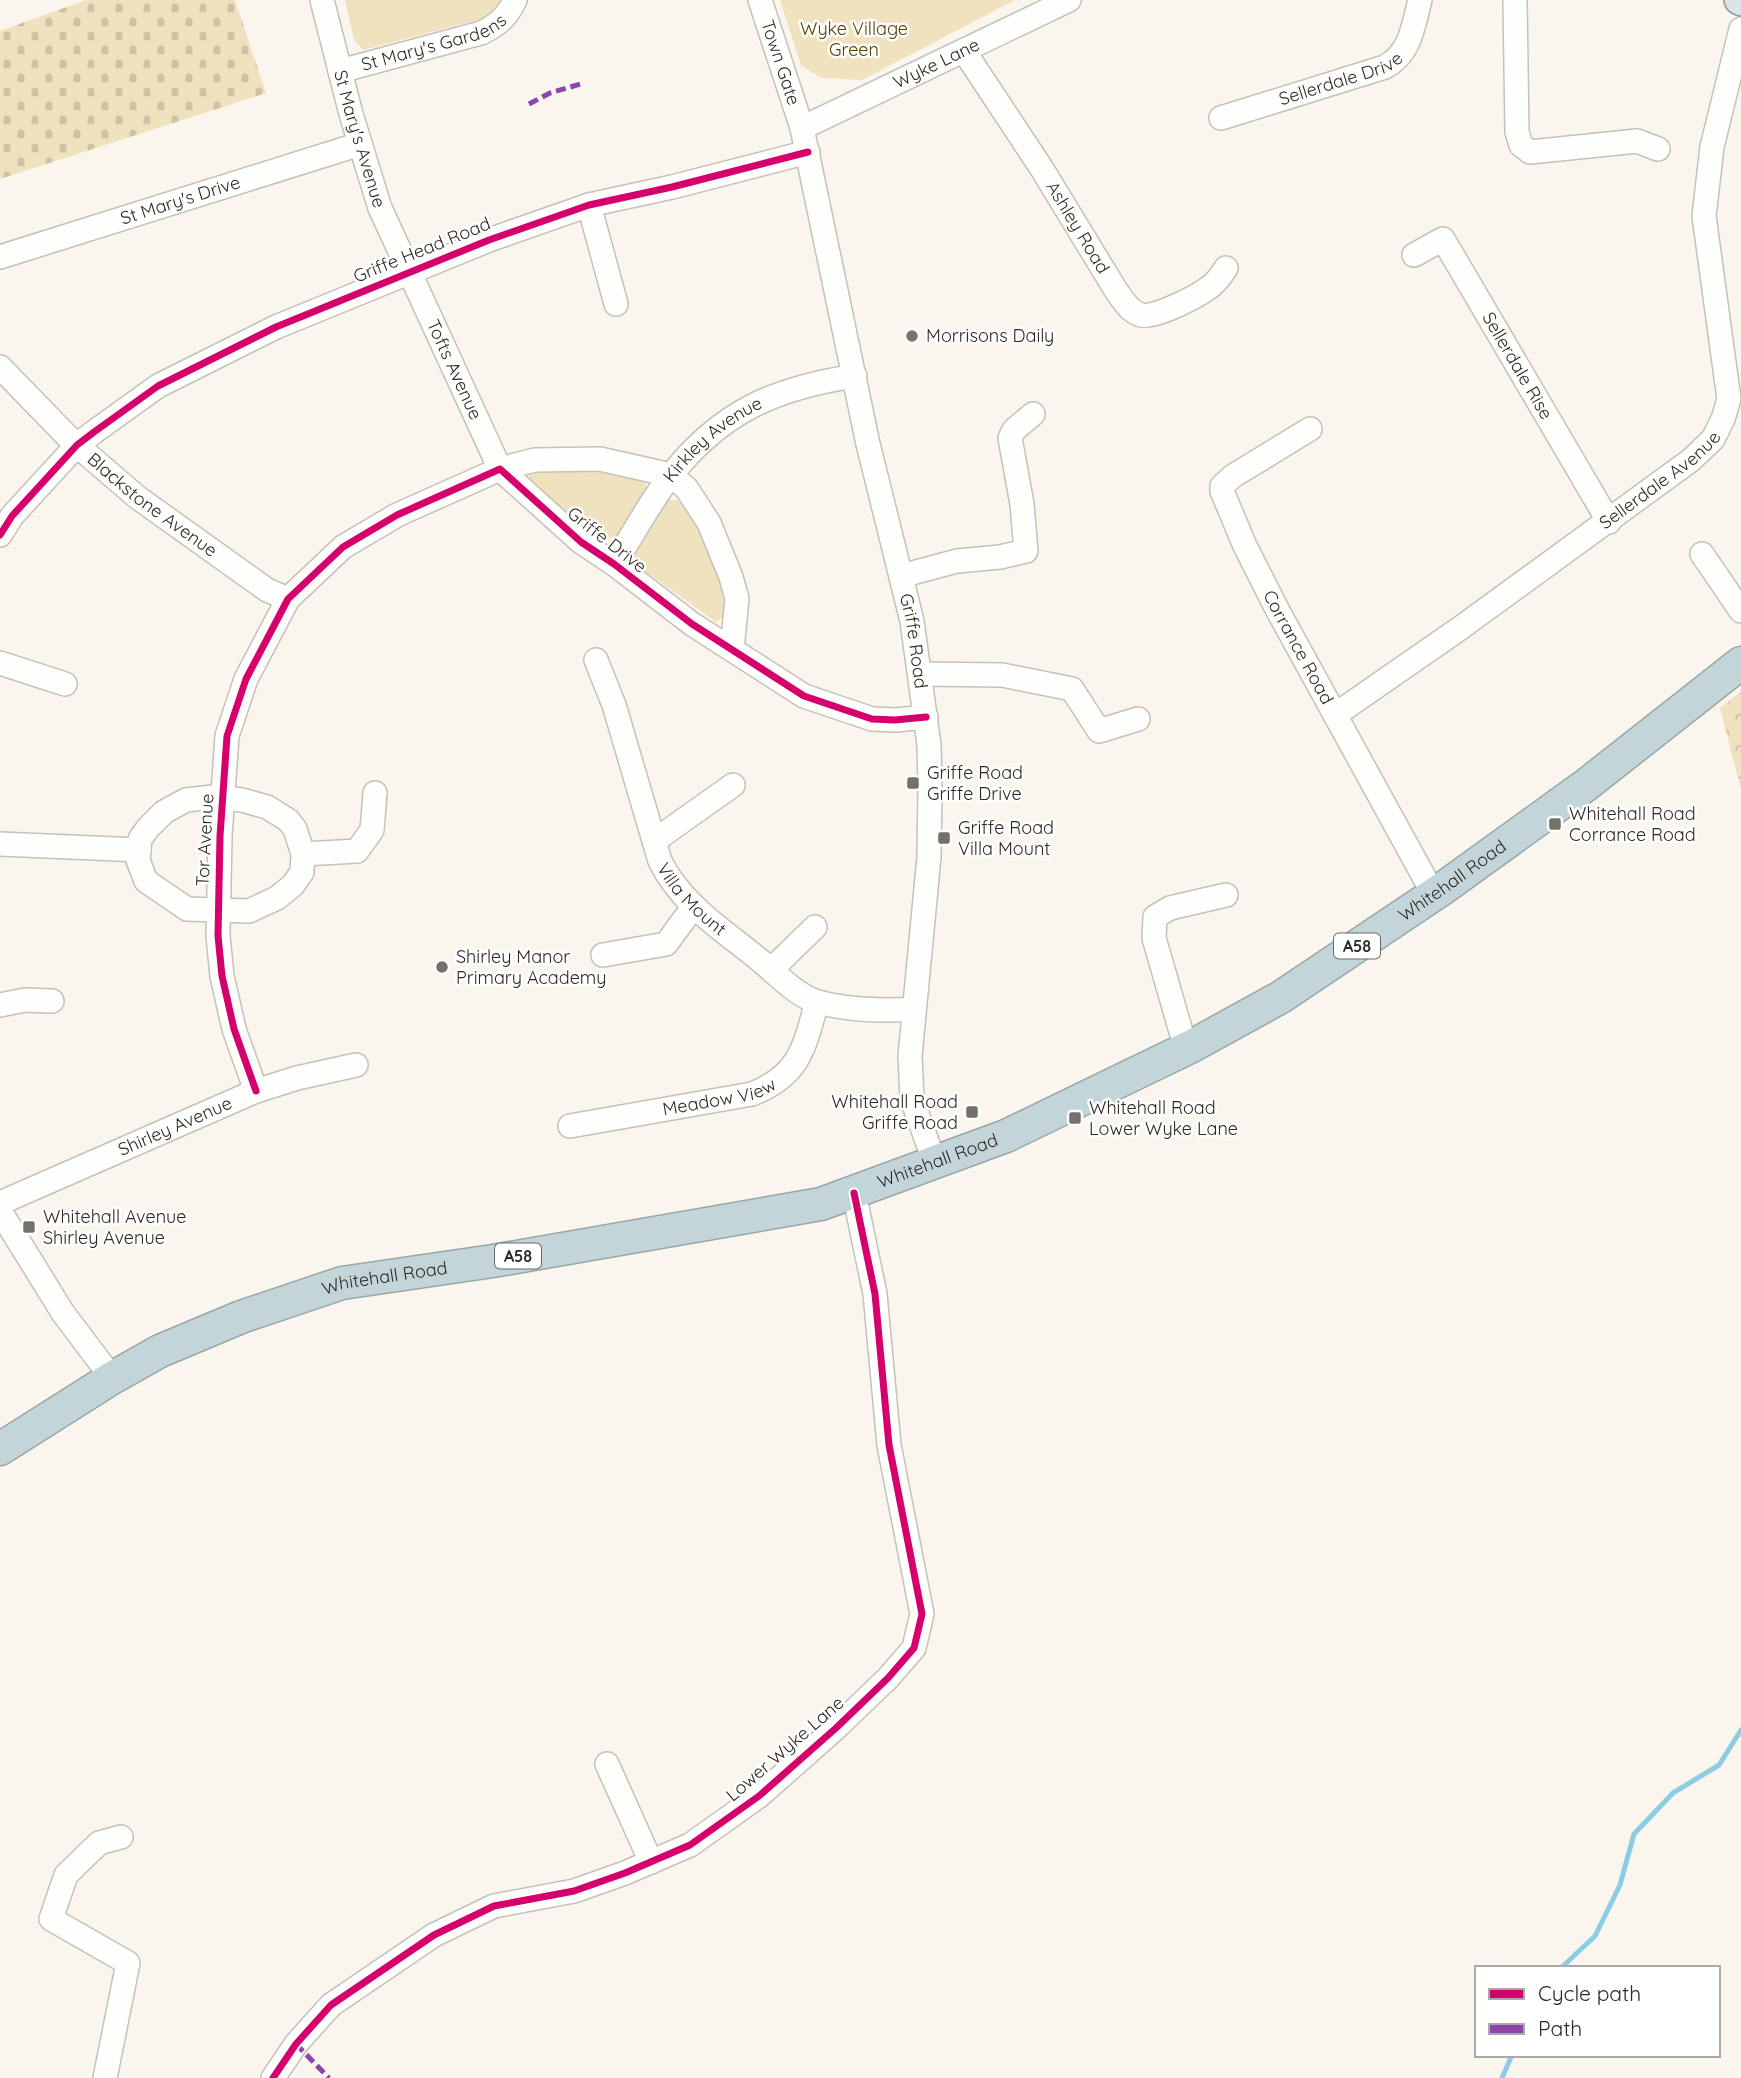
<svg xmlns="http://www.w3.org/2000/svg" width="1741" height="2078" font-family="Quicksand,sans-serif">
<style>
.green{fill:#f0e1bf}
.forest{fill:url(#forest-crowns)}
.cemetery{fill:url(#cemetery-stones)}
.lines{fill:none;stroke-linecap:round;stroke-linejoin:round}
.stream{stroke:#8dcce4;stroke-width:5}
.minor-casing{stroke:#c4c1ba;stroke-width:26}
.major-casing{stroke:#97a7a9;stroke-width:32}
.highway-casing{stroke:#97a7a9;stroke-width:35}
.minor{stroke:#fefefc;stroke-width:23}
.major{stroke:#dbe5e7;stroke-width:28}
.highway{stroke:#c4d5da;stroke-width:32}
.quiet{stroke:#8e44ad;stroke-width:5;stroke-dasharray:10 5;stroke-linecap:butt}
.cycleway-casing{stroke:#fff;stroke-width:11}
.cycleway{stroke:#d6006c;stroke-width:7}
.poi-dot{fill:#747169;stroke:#fff;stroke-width:2.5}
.labels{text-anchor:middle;stroke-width:5;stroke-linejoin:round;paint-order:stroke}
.shield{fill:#fff;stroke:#6b6964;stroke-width:2}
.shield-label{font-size:16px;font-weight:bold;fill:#2c2922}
.park-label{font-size:18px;fill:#554100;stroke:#fff}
.street-label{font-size:18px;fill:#2c2922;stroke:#fff}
.poi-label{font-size:18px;fill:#2c2922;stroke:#fff;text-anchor:start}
</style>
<defs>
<pattern id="forest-crowns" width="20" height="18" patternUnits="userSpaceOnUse" patternTransform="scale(1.75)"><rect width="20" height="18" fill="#f0e1bf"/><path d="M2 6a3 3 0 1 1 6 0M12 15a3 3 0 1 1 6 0" fill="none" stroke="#cec1a4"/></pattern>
<pattern id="cemetery-stones" width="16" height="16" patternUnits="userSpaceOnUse" patternTransform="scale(1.75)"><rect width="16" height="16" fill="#f0e1bf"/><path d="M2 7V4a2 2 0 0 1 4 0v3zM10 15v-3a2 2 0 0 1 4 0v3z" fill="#cec1a4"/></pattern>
</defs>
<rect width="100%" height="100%" fill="#faf6ee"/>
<g class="green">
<polygon points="345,0 502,0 489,17 363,50 354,40"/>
<polygon points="780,0 1015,0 862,80 821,78 801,65"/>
<polygon points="600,465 644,478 649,493 623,536 605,540 527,481 532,468"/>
<polygon points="668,500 681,500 710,542 724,585 726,615 716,622 642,569 633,555"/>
</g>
<polygon class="forest" points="1741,691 1741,790 1720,708"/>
<polygon class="cemetery" points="86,0 235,0 266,93 0,179 0,31"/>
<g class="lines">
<g class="stream">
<polyline points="1561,1968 1595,1936 1620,1885 1634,1834 1673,1793 1719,1765 1741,1730"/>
<polyline points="1502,2078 1512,2055"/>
</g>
<g class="minor-casing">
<g id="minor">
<path id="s1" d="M 322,0 L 351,114 L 380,208 L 500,469 L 535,460 L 600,459 L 671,475 L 687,489 L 709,523 L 731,577 L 737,599 L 732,649"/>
<path id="s2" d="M 760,0 L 802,128 L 868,444 L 912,621 L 929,745 L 930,787 L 929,857 L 910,1056 L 912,1099 L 934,1161"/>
<polyline points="1515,0 1517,132 1521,145 1530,152 1637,141 1658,149"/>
<path id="s3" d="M 964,51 L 1042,169 L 1117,292 C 1124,301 1129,311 1141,315 C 1153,319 1196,297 1207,289 C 1215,284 1221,276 1226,268"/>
<path id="s4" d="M 340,71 L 481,33 C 498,25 507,17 515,0"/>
<path id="s5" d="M 1221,118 L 1385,67 C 1411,53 1413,26 1420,0"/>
<path id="s6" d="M 802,128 L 1069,0"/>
<polyline points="589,205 616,304"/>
<path id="s7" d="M 1414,255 L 1443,239 L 1609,522"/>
<path id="s8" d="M 0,257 L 360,144"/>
<path id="s9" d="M 0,367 L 73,442 L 137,497 L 267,590 L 288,599"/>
<path id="s10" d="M 1310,429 L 1233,476 L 1222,486 L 1222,491 L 1245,546 L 1278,611 L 1434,895"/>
<polyline points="0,535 12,516 77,445 94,432 158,386 276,327 489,240 589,205 672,187 808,152"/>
<polyline points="1702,554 1741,611"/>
<path id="s11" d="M 614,564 C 633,535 650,501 672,474 C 722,411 776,388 855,376"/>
<polyline points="901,576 957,561 1000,557 1026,551 1022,504 1010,438 1014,430 1033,414"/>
<path id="s12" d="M 596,660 L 614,705 L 660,861 C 682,906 725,931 762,962 C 779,976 797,996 818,1002 C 847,1010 885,1011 914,1009"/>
<polyline points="0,663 65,684"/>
<polyline points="920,674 1002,675 1072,689 1099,731 1138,719"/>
<path id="s13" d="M 1335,715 L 1459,629 L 1691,460 L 1713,439 L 1723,419 L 1729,399 L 1704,216 L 1712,147 L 1741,29"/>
<polygon points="213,797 242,800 267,807 288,820 295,829 303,854 302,872 293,885 277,898 249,911 187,909 146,881 138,860 140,839 148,828 164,812 186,800"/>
<polyline points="654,841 733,785"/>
<polyline points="0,844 139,850"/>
<polyline points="303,854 357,851 372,830 375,793"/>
<polyline points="603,955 666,944 694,906"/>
<polyline points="771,970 815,927"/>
<polyline points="0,1005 25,1000 52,1001"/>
<polyline points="1186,1049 1154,938 1155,917 1170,908 1226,895"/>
<polyline points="256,1091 234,1029 222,976 218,936 220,836 227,736 246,679 288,599 343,547 397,515 500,469 581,542 614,564 692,624 804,696 872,719 895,720 926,717"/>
<path id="s14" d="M 570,1126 L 752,1094 C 800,1075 804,1048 817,1002"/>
<path id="s15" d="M 0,1203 L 256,1091 L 297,1078 L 356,1065"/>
<polyline points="0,1211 63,1313 112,1378"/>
<polyline points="607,1764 651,1862"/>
<polyline points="105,2078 128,1963 51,1919 66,1875 99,1843 121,1837"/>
<polyline points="273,2078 296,2044 331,2005 434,1935 494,1906 574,1891 625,1873 690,1845 759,1796 836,1728 888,1678 914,1648 922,1614 889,1445 875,1294 854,1193"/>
</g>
</g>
<g class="major-casing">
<polyline id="major" points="1739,0 1741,1"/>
</g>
<g class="highway-casing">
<g id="highway">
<path id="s16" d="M 0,1449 L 112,1378 L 160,1351 L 241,1317 L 342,1283 L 493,1261 L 821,1204 L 1006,1136 L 1192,1046 L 1281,997 L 1442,889 L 1586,785 L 1741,663"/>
</g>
</g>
<use href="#minor" class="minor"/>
<use href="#major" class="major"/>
<use href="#highway" class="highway"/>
<g class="quiet">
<polyline points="529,104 550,93 584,83"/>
<polyline points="296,2044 329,2078"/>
</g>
<g class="cycleway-casing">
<g id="cycleway">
<polyline points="0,535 12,516 77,445 94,432 158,386 276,327 489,240 589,205 672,187 808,152"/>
<polyline points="256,1091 234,1029 222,976 218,936 220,836 227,736 246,679 288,599 343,547 397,515 500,469 581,542 614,564 692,624 804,696 872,719 895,720 926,717"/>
<polyline points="273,2078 296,2044 331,2005 434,1935 494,1906 574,1891 625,1873 690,1845 759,1796 836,1728 888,1678 914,1648 922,1614 889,1445 875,1294 854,1193"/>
</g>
</g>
<use href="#cycleway" class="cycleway"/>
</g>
<g class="poi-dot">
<circle cx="912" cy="336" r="7"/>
<rect x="906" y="776" width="14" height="14" rx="3.5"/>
<rect x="1548" y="817" width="14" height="14" rx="3.5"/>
<rect x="937" y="831" width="14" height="14" rx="3.5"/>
<circle cx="442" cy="967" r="7"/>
<rect x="965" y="1105" width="14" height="14" rx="3.5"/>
<rect x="1068" y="1111" width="14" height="14" rx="3.5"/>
<rect x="22" y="1220" width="14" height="14" rx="3.5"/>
</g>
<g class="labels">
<g class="shield">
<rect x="1334" y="933.5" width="46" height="25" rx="5"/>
<rect x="495" y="1243.5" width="46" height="25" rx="5"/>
</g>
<g class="shield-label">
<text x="1357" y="952">A58</text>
<text x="518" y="1262">A58</text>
</g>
<g class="park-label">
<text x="854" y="35">Wyke Village<tspan x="854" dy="21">Green</tspan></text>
</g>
<g class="street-label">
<text dy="6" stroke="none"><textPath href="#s4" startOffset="98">St Mary's Gardens</textPath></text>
<text dy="6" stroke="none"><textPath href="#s2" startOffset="66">Town Gate</textPath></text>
<text dy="6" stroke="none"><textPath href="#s6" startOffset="149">Wyke Lane</textPath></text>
<text dy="6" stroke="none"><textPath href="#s5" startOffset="126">Sellerdale Drive</textPath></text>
<text dy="6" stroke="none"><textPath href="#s1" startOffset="144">St Mary's Avenue</textPath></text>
<text dy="6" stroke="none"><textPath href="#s8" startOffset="189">St Mary's Drive</textPath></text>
<text dy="6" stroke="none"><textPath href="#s3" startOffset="210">Ashley Road</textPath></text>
<text transform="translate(422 250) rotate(-22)" y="6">Griffe Head Road</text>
<text dy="6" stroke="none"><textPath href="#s7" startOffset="180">Sellerdale Rise</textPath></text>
<text dy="6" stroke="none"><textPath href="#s1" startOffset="394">Tofts Avenue</textPath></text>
<text dy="6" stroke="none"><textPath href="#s11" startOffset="161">Kirkley Avenue</textPath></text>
<text dy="6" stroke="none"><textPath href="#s13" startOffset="401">Sellerdale Avenue</textPath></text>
<text dy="6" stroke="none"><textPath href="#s9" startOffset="206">Blackstone Avenue</textPath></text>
<text transform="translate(607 540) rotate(38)" y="6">Griffe Drive</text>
<text dy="6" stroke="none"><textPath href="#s2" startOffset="660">Griffe Road</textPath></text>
<text dy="6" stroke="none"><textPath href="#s10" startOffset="284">Corrance Road</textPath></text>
<text transform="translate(205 840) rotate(-87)" y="6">Tor Avenue</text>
<text dy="6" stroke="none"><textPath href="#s16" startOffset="1580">Whitehall Road</textPath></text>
<text dy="6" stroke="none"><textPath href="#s12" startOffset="261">Villa Mount</textPath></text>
<text dy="6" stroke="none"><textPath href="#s14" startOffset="152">Meadow View</textPath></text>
<text dy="6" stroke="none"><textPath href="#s15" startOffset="191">Shirley Avenue</textPath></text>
<text dy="6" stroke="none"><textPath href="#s16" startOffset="992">Whitehall Road</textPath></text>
<text dy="6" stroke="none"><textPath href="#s16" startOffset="425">Whitehall Road</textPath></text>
<text transform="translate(785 1749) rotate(-41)" y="6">Lower Wyke Lane</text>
</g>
<g class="poi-label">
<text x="926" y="342">Morrisons Daily</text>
<text x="927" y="779">Griffe Road<tspan x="927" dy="21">Griffe Drive</tspan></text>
<text x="1569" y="820">Whitehall Road<tspan x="1569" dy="21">Corrance Road</tspan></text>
<text x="958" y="834">Griffe Road<tspan x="958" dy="21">Villa Mount</tspan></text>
<text x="456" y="963">Shirley Manor<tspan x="456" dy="21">Primary Academy</tspan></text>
<text x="958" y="1108" text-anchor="end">Whitehall Road<tspan x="958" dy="21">Griffe Road</tspan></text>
<text x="1089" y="1114">Whitehall Road<tspan x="1089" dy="21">Lower Wyke Lane</tspan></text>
<text x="43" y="1223">Whitehall Avenue<tspan x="43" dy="21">Shirley Avenue</tspan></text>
</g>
</g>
<rect x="1475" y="1966" width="245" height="91" fill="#ffffff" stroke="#aba9a7" stroke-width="2"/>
<rect x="1489" y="1989" width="35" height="10" fill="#d6006c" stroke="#aba9a7" stroke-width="2"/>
<text x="1538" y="2001" font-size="21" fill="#2c2922">Cycle path</text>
<rect x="1489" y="2024" width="35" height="10" fill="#8e44ad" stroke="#aba9a7" stroke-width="2"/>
<text x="1538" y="2036" font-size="21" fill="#2c2922">Path</text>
</svg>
